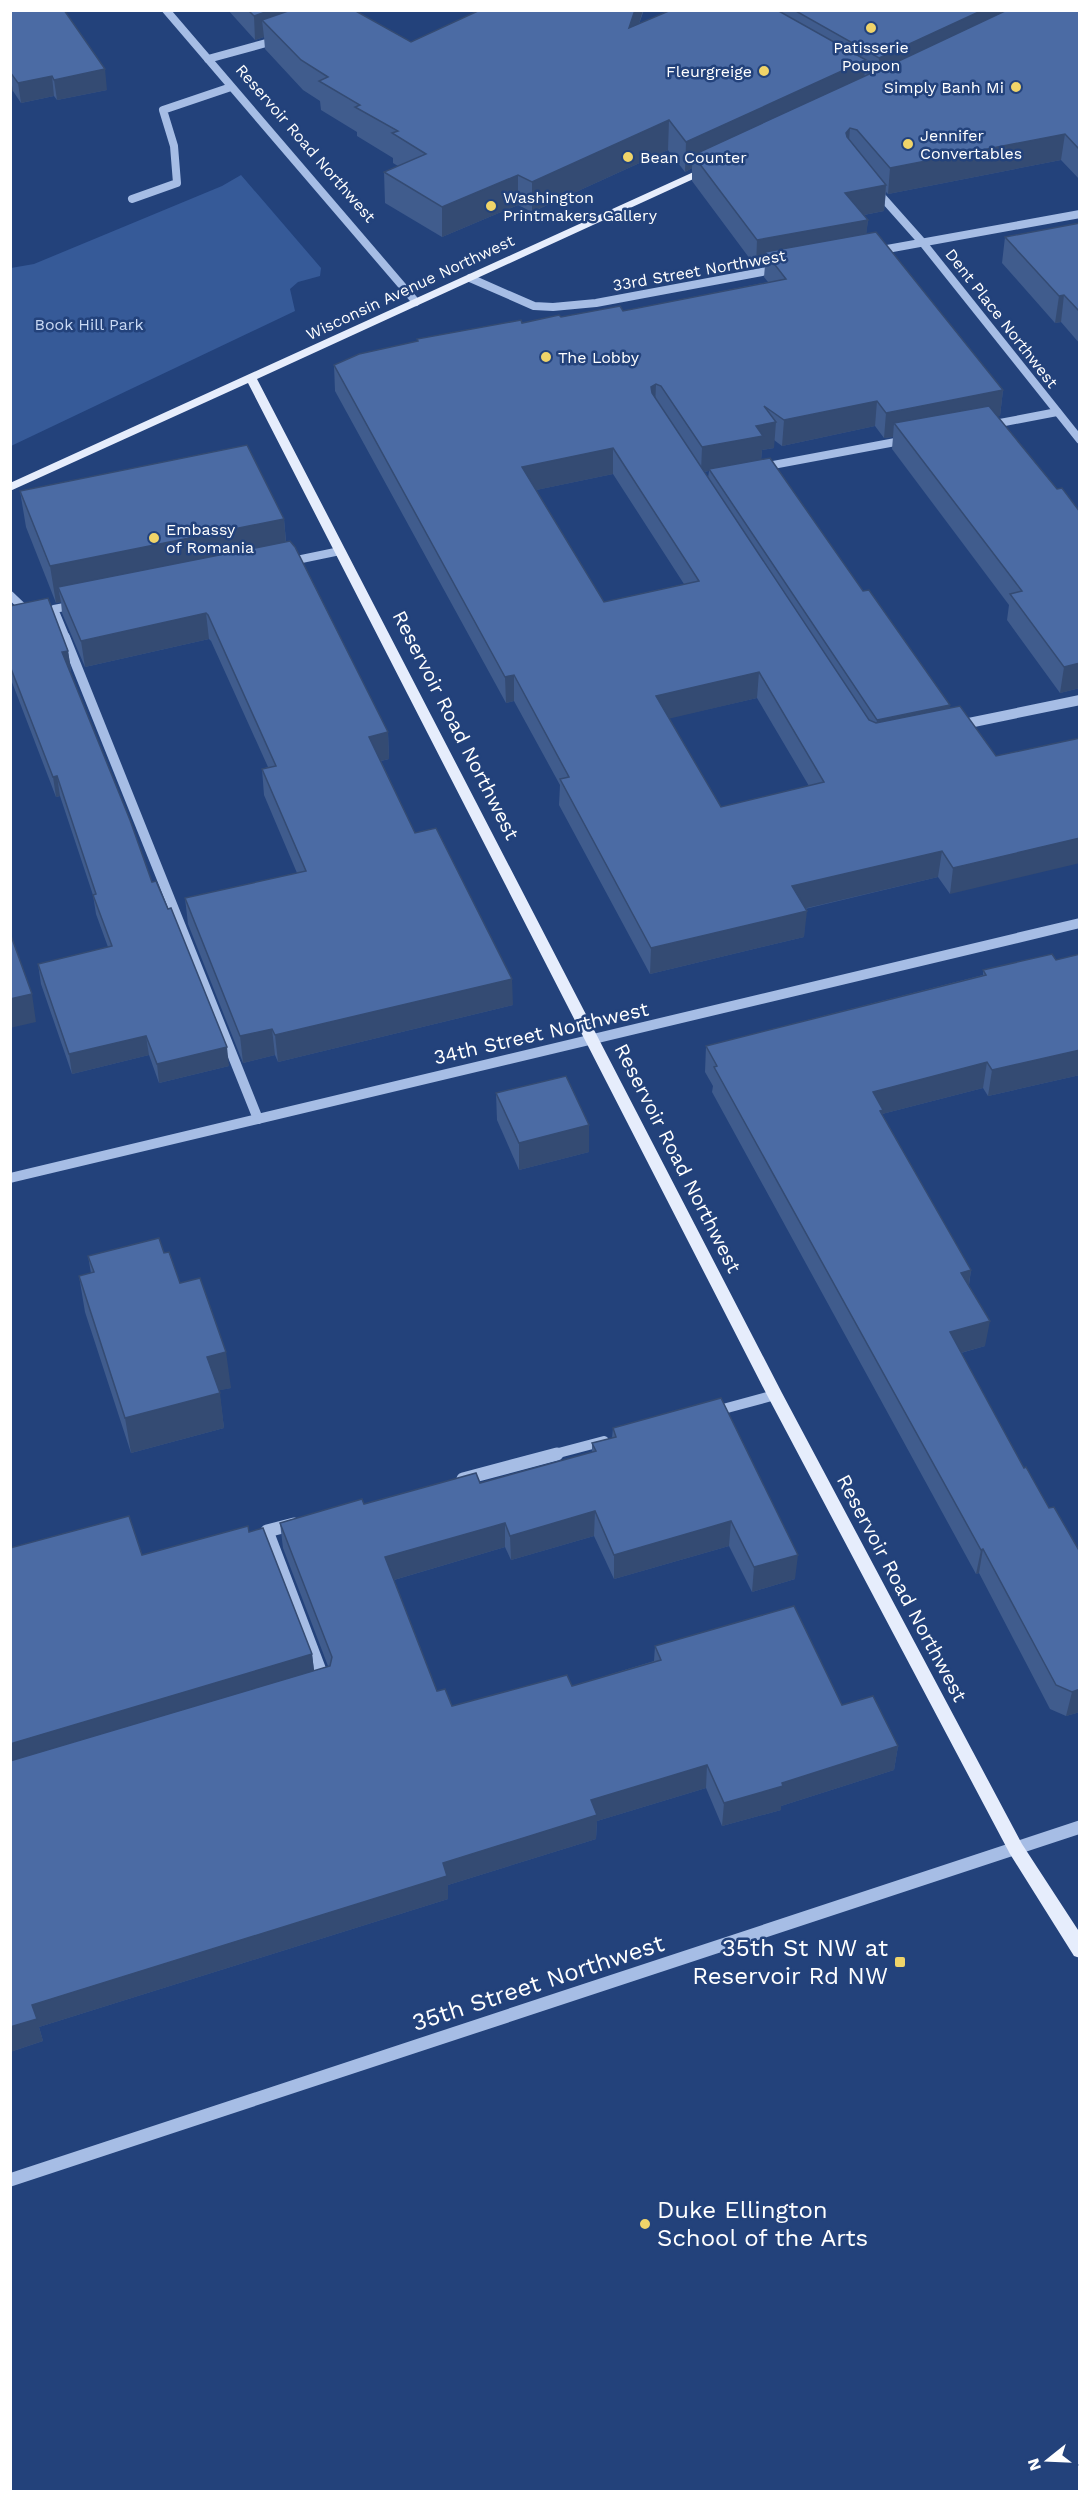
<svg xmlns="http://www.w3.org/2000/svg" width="1090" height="2502" font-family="'Work Sans',sans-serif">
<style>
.green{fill:#365a98}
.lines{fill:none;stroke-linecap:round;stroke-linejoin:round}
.minor-far2{stroke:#a6bde5;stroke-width:8}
.minor-far1{stroke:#a6bde5;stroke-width:10}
.minor{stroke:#a6bde5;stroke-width:13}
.major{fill:#e6edfc;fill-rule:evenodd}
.wall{fill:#405c8d;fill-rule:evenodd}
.shaded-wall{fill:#344b73}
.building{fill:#4b6ba4;stroke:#344b73;stroke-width:1.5;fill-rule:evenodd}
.poi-dot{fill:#f0d469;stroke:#23427b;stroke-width:2}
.labels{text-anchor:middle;stroke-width:5;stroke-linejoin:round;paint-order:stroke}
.far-poi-label{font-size:16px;fill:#fff;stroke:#23427b;text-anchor:start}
.far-street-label{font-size:16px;fill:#fff;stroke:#23427b}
.far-park-label{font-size:16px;fill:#c9d9f4;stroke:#23427b}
.street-label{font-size:20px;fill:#fff;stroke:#23427b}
.near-poi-label{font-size:24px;fill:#fff;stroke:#23427b;text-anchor:end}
.near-street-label{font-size:24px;fill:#fff;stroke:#23427b}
</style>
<rect width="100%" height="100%" fill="#23427b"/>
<polygon class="green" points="241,175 321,268 320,276 298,282 290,289 295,311 11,446 11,268 34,264 222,186"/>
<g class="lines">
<g class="minor-far2">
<polyline points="166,10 416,302"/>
<polyline points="208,59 277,40"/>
<polyline points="875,189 923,243 1080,440"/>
<polyline points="132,199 177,183 174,146 163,110 231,87"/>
<polyline points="876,251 1080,214"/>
<polyline points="470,278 534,306 553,307 596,303 778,269"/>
<polyline points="989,425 1057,412"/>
<polyline points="762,467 906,440"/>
<polyline points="287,562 340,551"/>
<polyline points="10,595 30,614"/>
<polyline points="66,638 54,609 75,605"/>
</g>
<g class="minor-far1">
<polyline points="65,637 258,1119"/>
<polyline points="959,725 1080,700"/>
<polyline points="10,1178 1080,923"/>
<polyline points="712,1412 775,1395"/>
<polyline points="551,1455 604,1441"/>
</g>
<g class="minor">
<polyline points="463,1479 557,1454"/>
<polyline points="294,1524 267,1531 324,1681"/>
<polyline points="10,2180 1080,1827"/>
</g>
<polygon class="major" points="709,165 714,168 713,170 257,379 782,1393 1022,1844 1080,1933 1080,1958 1074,1956 1010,1854 767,1395 248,383 10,491 10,483"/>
</g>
<g class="wall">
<polygon points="10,10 107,90 57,100 54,96 21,103 13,91 10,92"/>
<path d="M 228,10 L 354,10 L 411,42 L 480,10 L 644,10 L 639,24 L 671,10 L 1080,10 L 1080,180 L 1061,160 L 888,194 L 886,192 L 884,211 L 864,215 L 868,220 L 866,234 L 1003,390 L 1000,416 L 997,416 L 1080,688 L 1060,693 L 1007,620 L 1009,605 L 892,449 L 893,437 L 884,438 L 875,426 L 782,446 L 774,440 L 774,448 L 762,450 L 761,460 L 863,591 L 950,708 L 996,756 L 950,894 L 938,877 L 805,909 L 804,937 L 650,974 L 559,805 L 560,785 L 514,701 L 506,703 L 335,391 L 334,365 L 417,342 L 417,339 L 522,323 L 623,311 L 768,282 L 764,277 L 765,265 L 756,267 L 692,181 L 692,168 L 685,172 L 668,150 L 532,212 L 518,205 L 442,237 L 385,203 L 384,172 L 398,166 L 393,163 L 393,158 L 357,136 L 357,132 L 321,110 L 320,101 L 303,90 L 265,49 L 264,37 L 255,40 ZM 709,471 L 708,478 L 704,472 ZM 613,474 L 684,584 L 604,602 L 536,490 ZM 757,698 L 809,786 L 721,807 L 669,718 Z"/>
<polygon points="1080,223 1080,344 1061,322 1055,323 1002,263 1005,237"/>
<polygon points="20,491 284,519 286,541 388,732 389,759 381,761 415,833 513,1005 278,1062 275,1055 243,1063 188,924 185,898 297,873 264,795 262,769 268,767 211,641 209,639 85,667 62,613 61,602 56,603 26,527"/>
<polygon points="10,606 68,651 71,670 70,671 152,882 229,1066 159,1083 149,1055 72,1074 41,984 38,964 108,947 96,914 93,895 60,796 56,797 10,677"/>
<polygon points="1080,954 1080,1075 988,1096 983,1088 882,1114 971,1270 969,1285 985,1346 961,1353 1024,1468 1049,1508 1080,1552 1080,1712 1066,1716 1050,1709 979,1573 976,1574 712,1092 713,1086 705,1072 706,1046 983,975 983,970 1056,960"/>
<polygon points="496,1093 589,1152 519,1170 497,1120"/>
<polygon points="164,1253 180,1283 231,1388 219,1390 224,1428 131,1453 85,1312 79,1276 91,1273 88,1256"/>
<polygon points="721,1398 795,1579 752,1592 729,1546 614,1579 594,1536 511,1560 505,1547 394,1580 437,1691 452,1706 572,1686 654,1661 655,1646 842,1705 898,1746 894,1770 781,1806 781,1810 722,1826 706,1788 597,1821 596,1839 448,1885 448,1899 39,2027 43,2041 10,2052 142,1555 249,1532 312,1654 314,1671 328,1666 283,1548 280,1523 364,1504 480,1483 592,1452 592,1443 612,1438 613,1428"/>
</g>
<g class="shaded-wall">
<polygon points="271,10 318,10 262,20 264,37 255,40 254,16"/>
<polygon points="635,10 643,10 629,58 629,28"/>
<polygon points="983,10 1036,10 877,84 879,58"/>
<polygon points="866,60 863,90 693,155 692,168 685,172 686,142"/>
<polygon points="105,69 107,90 57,100 54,80"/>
<polygon points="10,74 13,91 10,92"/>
<polygon points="52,76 54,96 21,103 18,83"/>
<polygon points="669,120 668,150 532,212 532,182"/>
<polygon points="850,128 848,154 846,133"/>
<polygon points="1065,134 1061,160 888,194 890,168"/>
<polygon points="518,175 518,205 442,237 442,207"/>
<polygon points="886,185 884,211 843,219 845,193"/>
<polygon points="868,220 865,247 765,252 765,265 756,267 757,240"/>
<polygon points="1064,295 1061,322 1055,323 1059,296"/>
<polygon points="656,384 655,409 651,387"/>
<polygon points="1003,390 1000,416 903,435 894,423 893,437 884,438 886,413"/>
<polygon points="877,401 875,426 782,446 784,420"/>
<polygon points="776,422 774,448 762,450 761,461 709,469 709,471 701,472 702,447 756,426"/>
<polygon points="613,448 613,474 522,493 522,467"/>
<polygon points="284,519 287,556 58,587 61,602 56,603 50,566"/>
<polygon points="206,613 209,639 85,667 81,641"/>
<polygon points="68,651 71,670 65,672 62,652"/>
<polygon points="1080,663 1080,688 1060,693 1064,667"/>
<polygon points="759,672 757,698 655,722 656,696"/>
<polygon points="514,675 514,701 506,703 505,677"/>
<polygon points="950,705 948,719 875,734 877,720"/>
<polygon points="388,732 389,759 371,763 369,737"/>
<polygon points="57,776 60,796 56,797 53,777"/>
<polygon points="1080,838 1080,863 950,894 953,868"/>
<polygon points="942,851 938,877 790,912 792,886"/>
<polygon points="807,911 804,937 650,974 651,948"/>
<polygon points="512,979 513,1005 278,1062 275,1035"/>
<polygon points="32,994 36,1022 10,1028 10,999"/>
<polygon points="272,1029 275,1055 243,1063 240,1036"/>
<polygon points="146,1036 149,1055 72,1074 69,1054"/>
<polygon points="227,1047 229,1066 159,1083 157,1064"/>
<polygon points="1080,1050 1080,1075 988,1096 992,1070"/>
<polygon points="987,1062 983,1088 882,1114 873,1092"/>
<polygon points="589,1125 589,1152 519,1170 519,1143"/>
<polygon points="971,1270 967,1296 961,1273"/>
<polygon points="990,1321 985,1346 946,1357 950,1332"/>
<polygon points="226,1352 231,1388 212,1392 207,1357"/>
<polygon points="220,1393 224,1428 131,1453 125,1418"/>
<polygon points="595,1511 594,1536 511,1560 510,1536"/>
<polygon points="731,1521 729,1546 614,1579 614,1555"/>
<polygon points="505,1523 505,1547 387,1582 385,1557"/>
<polygon points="983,1549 979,1573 976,1574 981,1550"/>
<polygon points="798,1555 795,1579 752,1592 754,1567"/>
<polygon points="312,1654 315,1678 10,1770 10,1744"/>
<polygon points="1080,1689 1080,1712 1066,1716 1072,1692"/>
<polygon points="898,1746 894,1770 781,1806 781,1810 722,1826 724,1803 782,1783"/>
<polygon points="707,1765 706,1788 597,1821 596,1839 448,1885 448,1899 39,2027 43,2041 10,2052 10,2027 32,2005 443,1863 591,1800"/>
</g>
<g class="building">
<polygon points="10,10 64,10 105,69 54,80 52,76 18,83 10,72"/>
<polygon points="248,10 271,10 254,16"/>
<polygon points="291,10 354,10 411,42 480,10 635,10 629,28 671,10 777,10 866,60 686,142 669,120 532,182 518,175 442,207 384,172 426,154 392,133 398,131 355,107 360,105 319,81 328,77 301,60 262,20"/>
<polygon points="794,10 983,10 879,58"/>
<polygon points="1007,10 1080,10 1080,150 1065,134 890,168 857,130 850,128 846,133 847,137 886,185 845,193 868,220 757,240 693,155 878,70 883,71 886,67"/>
<polygon points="1080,223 1080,312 1064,295 1059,296 1005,237"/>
<path d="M 876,232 L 1003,390 L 886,413 L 877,401 L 784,420 L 764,406 L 776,422 L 756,426 L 763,436 L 702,447 L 661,386 L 656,384 L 651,387 L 652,393 L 869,720 L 876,723 L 960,706 L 996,756 L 1080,738 L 1080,838 L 953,868 L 942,851 L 792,886 L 807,911 L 651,948 L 560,779 L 569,777 L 514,675 L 505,677 L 334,365 L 359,354 L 418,341 L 417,339 L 521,320 L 522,323 L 559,315 L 561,317 L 620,306 L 623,311 L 786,279 L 765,252 ZM 613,448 L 699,581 L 604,602 L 522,467 ZM 759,672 L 824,782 L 721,807 L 656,696 Z"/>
<polygon points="989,406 1057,489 1062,488 1080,512 1080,663 1064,667 1010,594 1022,591 894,423"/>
<polygon points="247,445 284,519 50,566 20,491"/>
<polygon points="770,458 863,591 869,590 950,705 877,720 709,469"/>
<polygon points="290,541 295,547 388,732 369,737 415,833 436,828 512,979 275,1035 272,1029 240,1036 185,898 306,871 262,769 276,766 208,615 206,613 81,641 58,587"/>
<polygon points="48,598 68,651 62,652 130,820 152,882 156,881 168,909 171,908 227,1047 157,1064 146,1036 69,1054 38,964 112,946 93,895 96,894 57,776 53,777 10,666 10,606"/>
<polygon points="10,933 32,994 10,999"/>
<polygon points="1052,954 1056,960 1080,954 1080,1050 992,1070 987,1062 873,1092 883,1110 880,1111 971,1270 961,1273 990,1321 950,1332 1024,1468 1026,1467 1049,1508 1054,1507 1080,1552 1080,1689 1072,1692 1056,1685 983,1549 981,1550 714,1067 717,1066 706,1046 986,975 983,970"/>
<polygon points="566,1076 589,1125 519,1143 496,1093"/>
<polygon points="159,1238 164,1253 169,1252 180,1283 200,1278 226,1352 207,1357 220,1393 125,1418 79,1276 94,1272 88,1256"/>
<polygon points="721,1398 798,1555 754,1567 731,1521 614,1555 595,1511 510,1536 505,1523 385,1557 437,1691 445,1689 452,1706 567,1675 572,1686 661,1660 655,1646 794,1606 842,1705 873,1696 898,1746 782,1783 783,1786 724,1803 707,1765 591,1800 597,1815 443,1863 447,1876 32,2005 37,2019 10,2027 10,1761 330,1666 332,1657 280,1523 362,1499 364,1504 476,1473 480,1483 596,1451 592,1443 616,1437 613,1428"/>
<polygon points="129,1516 142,1555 248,1526 249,1532 263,1528 312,1654 10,1744 10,1548"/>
</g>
<g class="poi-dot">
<circle cx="871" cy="28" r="6"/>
<circle cx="764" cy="71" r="6"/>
<circle cx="1016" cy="87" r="6"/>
<circle cx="908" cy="144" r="6"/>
<circle cx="628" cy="157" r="6"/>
<circle cx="491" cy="206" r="6"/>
<circle cx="546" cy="357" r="6"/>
<circle cx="154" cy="538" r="6"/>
<rect x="894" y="1956" width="12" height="12" rx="3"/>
<circle cx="645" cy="2224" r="6"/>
</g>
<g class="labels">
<g class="far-poi-label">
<text x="871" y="53" text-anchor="middle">Patisserie<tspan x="871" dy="18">Poupon</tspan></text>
<text x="752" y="77" text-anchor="end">Fleurgreige</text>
<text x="1004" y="93" text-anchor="end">Simply Banh Mi</text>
<text x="920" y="141">Jennifer<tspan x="920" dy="18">Convertables</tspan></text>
<text x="640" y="163">Bean Counter</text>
<text x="503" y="203">Washington<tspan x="503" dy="18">Printmakers Gallery</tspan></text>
<text x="558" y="363">The Lobby</text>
<text x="166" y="535">Embassy<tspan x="166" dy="18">of Romania</tspan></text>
</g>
<g class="far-street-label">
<text transform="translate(306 143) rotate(49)" y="6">Reservoir Road Northwest</text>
<text transform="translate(699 270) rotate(-10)" y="6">33rd Street Northwest</text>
<text transform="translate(410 287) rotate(-25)" y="6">Wisconsin Avenue Northwest</text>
<text transform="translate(1002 318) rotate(52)" y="6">Dent Place Northwest</text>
</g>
<g class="far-park-label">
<text x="89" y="330">Book Hill Park</text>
</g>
<g class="street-label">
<text transform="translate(456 725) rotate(63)" y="7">Reservoir Road Northwest</text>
<text transform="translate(541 1033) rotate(-13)" y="7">34th Street Northwest</text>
<text transform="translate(678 1158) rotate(63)" y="7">Reservoir Road Northwest</text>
<text transform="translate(902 1588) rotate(62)" y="7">Reservoir Road Northwest</text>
</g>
<g class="near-poi-label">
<text x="888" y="1956">35th St NW at<tspan x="888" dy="28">Reservoir Rd NW</tspan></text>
<text x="657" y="2218" text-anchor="start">Duke Ellington<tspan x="657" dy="28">School of the Arts</tspan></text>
</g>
<g class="near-street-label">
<text transform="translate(538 1983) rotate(-18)" y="8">35th Street Northwest</text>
</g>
</g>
<rect width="1090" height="2502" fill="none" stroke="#ffffff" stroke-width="24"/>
<g transform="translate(1048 2460) rotate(252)" stroke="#23427b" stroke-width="4.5" paint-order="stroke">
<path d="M0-4.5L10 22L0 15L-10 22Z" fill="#ffffff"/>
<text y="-9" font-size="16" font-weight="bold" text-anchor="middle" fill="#ffffff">N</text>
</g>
</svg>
